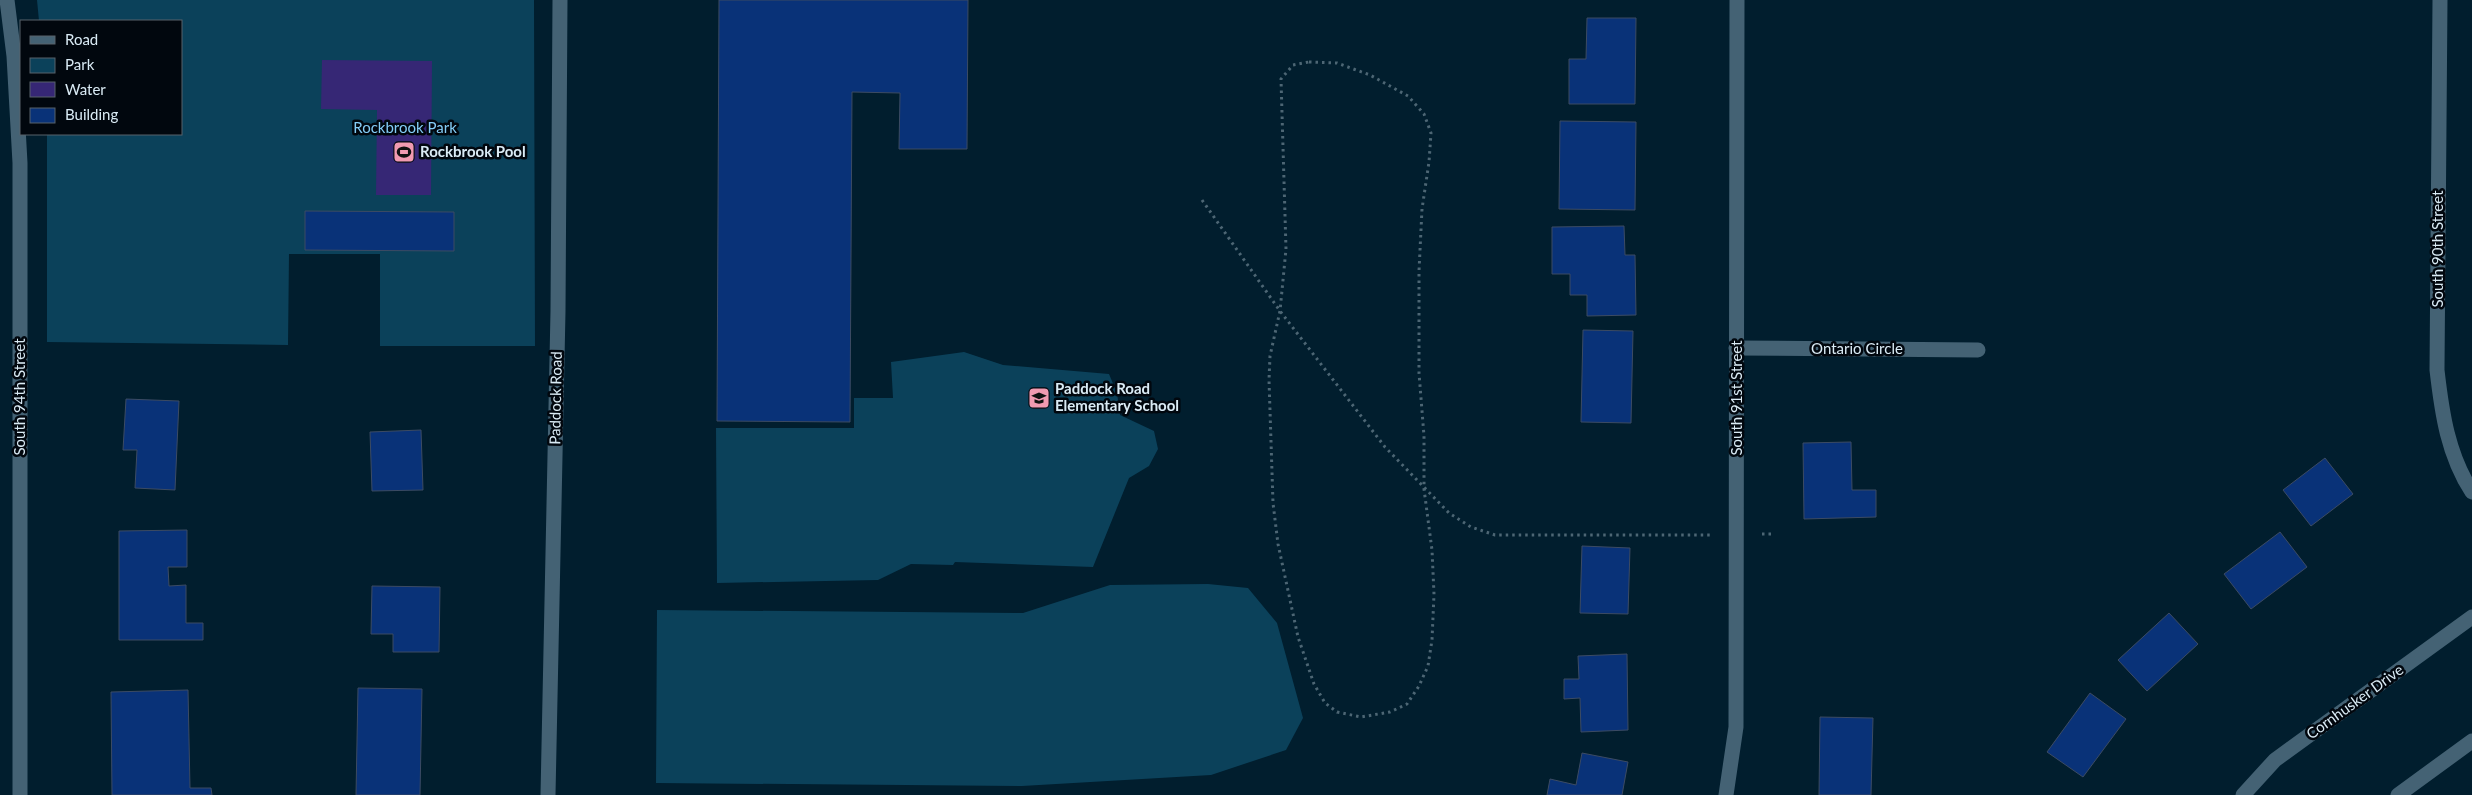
<svg xmlns="http://www.w3.org/2000/svg" width="2472" height="795" font-family="Lato,sans-serif">
<style>
.green{fill:#0b415a}
.water{fill:#362775}
.building{fill:#093278;stroke:#3c4b63}
.lines{fill:none;stroke-linecap:round;stroke-linejoin:round}
.path{stroke:#4d6674;stroke-width:3;stroke-dasharray:2.5 4;stroke-linecap:butt}
.minor{stroke:#446274;stroke-width:15}
.labels{text-anchor:middle;stroke-width:5;stroke-linejoin:round;paint-order:stroke}
.park-label{font-size:15px;fill:#84cdf7;stroke:#01070e}
.poi-label{font-size:15px;font-weight:bold;fill:#daebf5;stroke:#01070e;text-anchor:start}
.street-label{font-size:15px;fill:#daebf5;stroke:#01070e}
</style>
<rect width="100%" height="100%" fill="#011e2e"/>
<g class="green">
<polygon points="37,0 534,0 535,346 380,346 380,254 289,254 288,345 47,342 47,134 181,134 181,21 39,21"/>
<polygon points="964,352 1003,365 1109,374 1117,393 1120,415 1154,431 1158,449 1149,466 1129,478 1093,567 955,562 953,565 911,564 878,580 717,583 716,428 854,428 854,398 893,398 891,362"/>
<polygon points="1208,584 1248,588 1277,623 1303,718 1286,750 1211,775 1022,786 656,783 657,610 1023,613 1110,585"/>
</g>
<polygon class="water" points="322,60 432,61 431,195 376,195 377,110 321,109"/>
<g class="building">
<polygon points="719,0 968,0 967,149 899,149 900,93 852,92 850,422 717,421"/>
<polygon points="1587,18 1636,18 1635,104 1569,104 1569,59 1586,59"/>
<polygon points="1560,121 1636,122 1635,210 1559,209"/>
<polygon points="305,211 454,212 454,251 305,250"/>
<polygon points="1624,226 1625,255 1635,255 1636,315 1587,316 1587,295 1570,295 1570,274 1552,274 1552,227"/>
<polygon points="1583,330 1633,331 1631,423 1581,422"/>
<polygon points="126,399 179,401 175,490 135,488 137,450 123,450"/>
<polygon points="421,430 423,490 372,491 370,432"/>
<polygon points="1851,442 1852,490 1876,490 1876,517 1804,519 1803,443"/>
<polygon points="2325,458 2353,494 2311,526 2283,490"/>
<polygon points="187,530 187,567 168,567 169,586 186,585 186,623 203,623 203,640 119,640 119,531"/>
<polygon points="2280,532 2307,567 2251,609 2224,574"/>
<polygon points="1582,546 1630,548 1628,614 1580,613"/>
<polygon points="372,586 440,587 439,652 393,652 393,634 371,634"/>
<polygon points="2169,613 2198,644 2147,691 2118,660"/>
<polygon points="1627,654 1628,730 1581,732 1580,698 1564,699 1564,679 1579,679 1578,656"/>
<polygon points="358,688 422,689 420,795 356,795"/>
<polygon points="188,690 190,788 211,788 212,795 112,795 111,692"/>
<polygon points="2090,693 2126,719 2083,777 2047,752"/>
<polygon points="1820,717 1873,718 1871,795 1819,795"/>
<polygon points="1582,753 1628,762 1622,795 1547,795 1550,779 1576,785"/>
</g>
<g class="lines">
<g class="path">
<polygon points="1309,62 1337,63 1370,75 1408,96 1424,114 1431,133 1429,162 1422,209 1419,271 1419,373 1424,436 1424,489 1432,550 1434,594 1432,640 1428,666 1419,686 1407,704 1390,712 1361,717 1337,712 1325,703 1314,684 1298,637 1278,544 1273,503 1269,380 1270,356 1280,311 1286,249 1281,79 1293,65"/>
<polyline points="1202,200 1280,311 1385,447 1449,513 1471,527 1495,535 1711,535"/>
<polyline points="1762,534 1774,534"/>
</g>
<g class="minor">
<polyline points="7,0 14,56 20,163 20,795"/>
<path d="M 2440,0 L 2437,370 C 2442,414 2448,455 2472,492"/>
<polyline points="1736,348 1978,350"/>
<polyline points="548,795 558,311 560,0"/>
<polyline points="1726,795 1736,727 1737,0"/>
<polyline points="2243,795 2275,760 2472,617"/>
<polyline points="2398,795 2472,741"/>
</g>
</g>
<defs>
<g id="stadium-square" transform="scale(1.125)"><rect x="-9" y="-9" width="18" height="18" rx="4" fill="#f19ab1" stroke="#01070e"/><path d="M0-5a6.5 5 0 1 0 0 10a6.5 5 0 1 0 0-10ZM-3.5-1.8h7v3.6h-7Z" fill="#111"/></g>
<g id="school-square" transform="scale(1.125)"><rect x="-9" y="-9" width="18" height="18" rx="4" fill="#f19ab1" stroke="#01070e"/><path d="M0-5L7-2L0 1L-7-2ZM-4 1L0 2.5L4 1V4Q0 6-4 4Z" fill="#111"/></g>
</defs>
<g fill-rule="evenodd">
<use href="#stadium-square" x="404" y="152"/>
<use href="#school-square" x="1039" y="398"/>
</g>
<g class="labels">
<g class="park-label">
<text x="405" y="133">Rockbrook Park</text>
</g>
<g class="poi-label">
<text x="420" y="157">Rockbrook Pool</text>
<text x="1055" y="394">Paddock Road<tspan x="1055" dy="17">Elementary School</tspan></text>
</g>
<g class="street-label">
<text transform="translate(2438 249) rotate(-90)" y="5">South 90th Street</text>
<text x="1857" y="354">Ontario Circle</text>
<text transform="translate(20 397) rotate(-90)" y="5">South 94th Street</text>
<text transform="translate(556 398) rotate(-89)" y="5">Paddock Road</text>
<text transform="translate(1737 398) rotate(-90)" y="5">South 91st Street</text>
<text transform="translate(2355 702) rotate(-36)" y="5">Cornhusker Drive</text>
</g>
</g>
<rect x="20" y="20" width="162" height="115" fill="#01070e" stroke="#58626a"/>
<rect x="30" y="36" width="25" height="8" fill="#446274" stroke="#58626a"/>
<text x="65" y="45" font-size="15" fill="#daebf5">Road</text>
<rect x="30" y="58" width="25" height="15" fill="#0b415a" stroke="#58626a"/>
<text x="65" y="70" font-size="15" fill="#daebf5">Park</text>
<rect x="30" y="82" width="25" height="15" fill="#362775" stroke="#58626a"/>
<text x="65" y="95" font-size="15" fill="#daebf5">Water</text>
<rect x="30" y="108" width="25" height="15" fill="#093278" stroke="#58626a"/>
<text x="65" y="120" font-size="15" fill="#daebf5">Building</text>
</svg>
